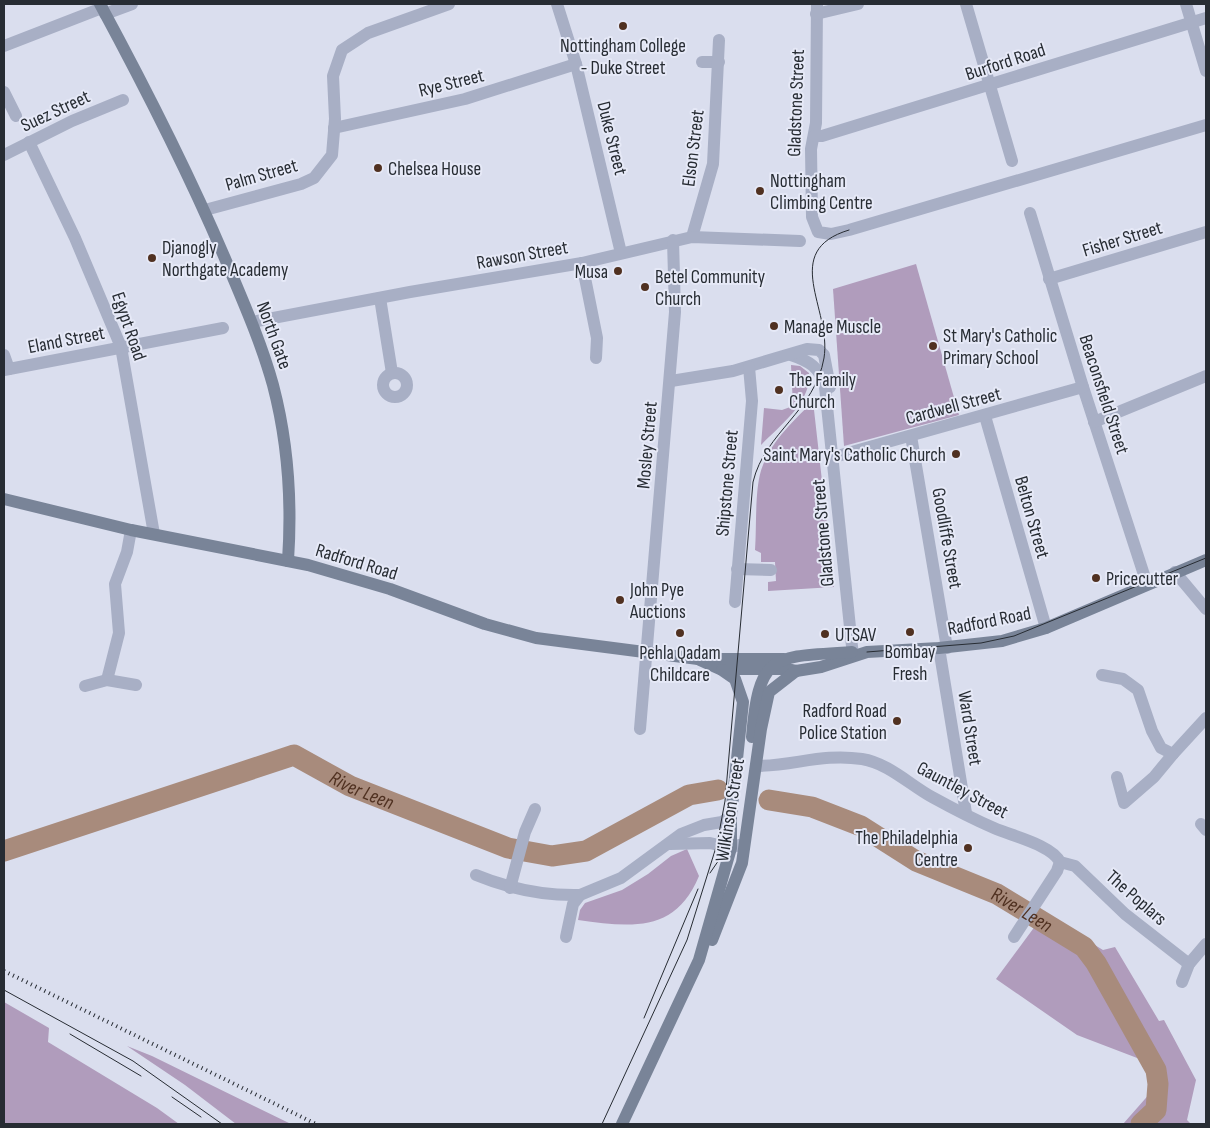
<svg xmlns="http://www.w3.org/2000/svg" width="1210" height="1128" font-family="'Sofia Sans Condensed',sans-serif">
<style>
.green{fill:#b09cbc}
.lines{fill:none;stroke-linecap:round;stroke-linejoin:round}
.river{stroke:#a88b7c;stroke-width:21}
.street{stroke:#a8afc5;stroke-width:12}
.secondary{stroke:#798498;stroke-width:12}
.tram{stroke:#272c33;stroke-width:1}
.rail{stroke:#272c33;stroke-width:4;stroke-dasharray:1 4;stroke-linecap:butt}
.poi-dot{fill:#503121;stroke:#e6e9f7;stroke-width:2}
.labels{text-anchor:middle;stroke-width:4;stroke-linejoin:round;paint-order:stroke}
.poi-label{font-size:19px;fill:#272c33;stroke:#e6e9f7;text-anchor:start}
.street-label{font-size:19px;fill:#272c33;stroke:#e6e9f7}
.water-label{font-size:20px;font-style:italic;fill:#503121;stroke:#e6e9f7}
</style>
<rect width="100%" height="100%" fill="#dadeee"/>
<g class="green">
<polygon points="916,264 959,415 844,446 833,289"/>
<path d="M 791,365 L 800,366 L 809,373 C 812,402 779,426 761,445 L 764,408 L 782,410 L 793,406 Z"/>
<path d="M 813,401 L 834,587 L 768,591 L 768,582 L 776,581 L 775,562 L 761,562 L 761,553 L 755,550 C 757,526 754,486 763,465 C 773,439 795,420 813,401 Z"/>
<path d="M 687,849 L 699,876 C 675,934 630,927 578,920 L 580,910 L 585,903 L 622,890 L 648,874 L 671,856 Z"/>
<polygon points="1044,914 1103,950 1115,947 1159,1021 1164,1020 1196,1080 1187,1120 1191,1124 1123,1124 1152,1091 1145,1061 1077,1035 996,979"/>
<polygon points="4,1002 49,1028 48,1042 157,1108 179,1124 4,1124"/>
<polygon points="127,1046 152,1056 291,1124 236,1124 185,1085"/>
</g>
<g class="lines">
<g class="river">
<path id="s1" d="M 769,800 L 812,807 L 861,826 L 916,861 L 997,894 L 1084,947 L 1096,963 L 1156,1070 L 1158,1084 L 1156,1110 L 1141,1124"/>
<path id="s2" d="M 4,851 L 294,755 L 350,786 L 508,848 L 552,856 L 586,851 L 689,795 L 718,790"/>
</g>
<g class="street">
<polyline points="557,4 576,64 621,253"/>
<polyline points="817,4 816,123 811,149 812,217 818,232 831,234 849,230 1206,125"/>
<polyline points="966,4 1012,161"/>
<polyline points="1186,4 1206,71"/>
<polyline points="105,14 132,4"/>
<polyline points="816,14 858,4"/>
<polyline points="4,46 102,8"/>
<polyline points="702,62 719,62"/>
<polyline points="4,92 16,116"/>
<polyline points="334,128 465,99 576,64"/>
<polyline points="814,136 822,136 1206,18"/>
<polyline points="29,142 75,238 121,347 154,534"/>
<polyline points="4,155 72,121 123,100"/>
<polyline points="205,210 301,184 314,178 332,155 335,119 333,76 342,50 368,33 449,4"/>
<polyline points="1030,213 1083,387 1147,584"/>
<polyline points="692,237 713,164 719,40"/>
<polyline points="582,263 597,338 596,358"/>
<polyline points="1049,279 1206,232"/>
<polyline points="380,298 392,373"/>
<polyline points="252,322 410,292 582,263 692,237 800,241"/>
<polyline points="4,355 9,369"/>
<path d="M 791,355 C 809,361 820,367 825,387 L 853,656"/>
<polyline points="4,370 223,328"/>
<circle cx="395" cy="385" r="12"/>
<polyline points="671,381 733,371 807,349 819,350 824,355 830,387"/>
<polyline points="985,416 1046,628"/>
<polyline points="1094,422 1206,376"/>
<polyline points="911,436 947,648"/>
<polyline points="834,457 1083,387"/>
<polyline points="737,569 771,570"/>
<polyline points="1175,572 1206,609"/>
<polyline points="735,602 752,401 749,367"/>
<polyline points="939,648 966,813"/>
<polyline points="1102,675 1123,679 1138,690 1152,731 1161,748 1173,754 1206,718"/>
<polyline points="107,680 119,633 115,584 127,552 131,530"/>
<polyline points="85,686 107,680 136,685"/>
<polyline points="640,729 675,312 673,240"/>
<path d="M 756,766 C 794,766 822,753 862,759 C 888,763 910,785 932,797 C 952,808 973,819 994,828 C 1012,836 1052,845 1060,862 L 1057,871 L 1014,937"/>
<polyline points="1117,777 1124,803 1154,777 1173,754"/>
<polyline points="1201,824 1206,830"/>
<polyline points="670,844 710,843 731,848 739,845"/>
<polyline points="1060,862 1075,866 1125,914 1189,964"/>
<path d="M 476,875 C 510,889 542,896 580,895"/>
<polyline points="510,888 525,832 535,809"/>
<polyline points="566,937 573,904 580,895 621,878 681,834 704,825 722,822 731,816"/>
<polyline points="1182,982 1189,964 1206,944"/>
</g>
<g class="secondary">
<path d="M 100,4 C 147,91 191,177 229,268 C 245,306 262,345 273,385 C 288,442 292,502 288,561"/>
<polyline points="4,499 131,530 308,565 390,589 485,624 536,638 698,659 784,659"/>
<polyline points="700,660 720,669 786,669 796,671 821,667 867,652 939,648 1002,641 1046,628 1206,560"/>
<path d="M 752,737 C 759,652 773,657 852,652"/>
<polyline points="712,940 742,863 761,729 769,692 796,671"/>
<polyline points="622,1124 699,960 731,848 731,816 743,702 735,679 722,670"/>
</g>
<g class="tram">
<polyline points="867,652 981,643 1014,636 1206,558"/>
<polyline points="710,873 732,841"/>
<polyline points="4,990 133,1061 222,1124"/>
<polyline points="644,1018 698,889"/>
<polyline points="70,1034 141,1076"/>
<polyline points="172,1097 201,1117"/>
<path d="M 602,1124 L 687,940 L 717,844 L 725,801 L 753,482 C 765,432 815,411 824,358 C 832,309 779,251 849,230"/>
</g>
<polyline class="rail" points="4,971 316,1124"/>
</g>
<g class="poi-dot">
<circle cx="623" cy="26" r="5"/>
<circle cx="378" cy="168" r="5"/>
<circle cx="760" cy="191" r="5"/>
<circle cx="152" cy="258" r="5"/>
<circle cx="618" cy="271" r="5"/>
<circle cx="645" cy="287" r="5"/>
<circle cx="774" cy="326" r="5"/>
<circle cx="933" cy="346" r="5"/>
<circle cx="779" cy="390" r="5"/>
<circle cx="956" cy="454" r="5"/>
<circle cx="1096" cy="578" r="5"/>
<circle cx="620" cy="600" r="5"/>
<circle cx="910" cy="632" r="5"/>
<circle cx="680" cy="633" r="5"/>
<circle cx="825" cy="634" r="5"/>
<circle cx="897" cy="721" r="5"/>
<circle cx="968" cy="848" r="5"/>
</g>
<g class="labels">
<g class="poi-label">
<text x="623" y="52" text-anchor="middle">Nottingham College<tspan x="623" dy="22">- Duke Street</tspan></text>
<text x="388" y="175">Chelsea House</text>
<text x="770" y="187">Nottingham<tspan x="770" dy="22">Climbing Centre</tspan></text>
<text x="162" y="254">Djanogly<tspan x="162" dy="22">Northgate Academy</tspan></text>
<text x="608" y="278" text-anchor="end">Musa</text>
<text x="655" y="283">Betel Community<tspan x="655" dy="22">Church</tspan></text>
<text x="784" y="333">Manage Muscle</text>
<text x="943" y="342">St Mary's Catholic<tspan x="943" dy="22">Primary School</tspan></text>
<text x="789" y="386">The Family<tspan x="789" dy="22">Church</tspan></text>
<text x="946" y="461" text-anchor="end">Saint Mary's Catholic Church</text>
<text x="1106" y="585">Pricecutter</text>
<text x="630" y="596">John Pye<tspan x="630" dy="22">Auctions</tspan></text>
<text x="835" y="641">UTSAV</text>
<text x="910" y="658" text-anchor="middle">Bombay<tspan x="910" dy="22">Fresh</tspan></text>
<text x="680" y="659" text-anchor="middle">Pehla Qadam<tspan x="680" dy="22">Childcare</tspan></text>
<text x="887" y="717" text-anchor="end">Radford Road<tspan x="887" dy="22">Police Station</tspan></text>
<text x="958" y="844" text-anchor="end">The Philadelphia<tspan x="958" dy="22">Centre</tspan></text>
</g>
<g class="street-label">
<text transform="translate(1005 61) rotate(-18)" y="7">Burford Road</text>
<text transform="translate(451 82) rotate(-14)" y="7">Rye Street</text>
<text transform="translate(795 103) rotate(-88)" y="7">Gladstone Street</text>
<text transform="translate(55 110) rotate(-25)" y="7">Suez Street</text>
<text transform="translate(613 138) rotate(76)" y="7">Duke Street</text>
<text transform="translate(692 148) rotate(-83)" y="7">Elson Street</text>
<text transform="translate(261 174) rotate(-16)" y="7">Palm Street</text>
<text transform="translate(1122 238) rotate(-17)" y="7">Fisher Street</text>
<text transform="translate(522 254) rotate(-10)" y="7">Rawson Street</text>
<text transform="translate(130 326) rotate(71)" y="7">Egypt Road</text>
<text transform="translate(275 335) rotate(70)" y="7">North Gate</text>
<text transform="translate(66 339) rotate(-11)" y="7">Eland Street</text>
<text transform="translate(1105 394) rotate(72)" y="7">Beaconsfield Street</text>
<text transform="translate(953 405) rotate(-15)" y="7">Cardwell Street</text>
<text transform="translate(646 445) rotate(-85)" y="7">Mosley Street</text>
<text transform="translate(726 483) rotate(-85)" y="7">Shipstone Street</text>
<text transform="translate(1033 517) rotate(74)" y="7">Belton Street</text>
<text transform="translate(822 533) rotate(-95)" y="7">Gladstone Street</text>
<text transform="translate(948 538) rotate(80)" y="7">Goodliffe Street</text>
<text transform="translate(357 561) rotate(17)" y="7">Radford Road</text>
<text transform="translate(989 620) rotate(-11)" y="7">Radford Road</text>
<text transform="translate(971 728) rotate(81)" y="7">Ward Street</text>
<text transform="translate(963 789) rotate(28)" y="7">Gauntley Street</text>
<text transform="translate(729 810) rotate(-81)" y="7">Wilkinson Street</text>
<text transform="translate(1137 897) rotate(41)" y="7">The Poplars</text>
</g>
<g class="water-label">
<text dy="7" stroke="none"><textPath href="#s2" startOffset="382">River Leen</textPath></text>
<text dy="7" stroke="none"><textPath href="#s1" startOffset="278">River Leen</textPath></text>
</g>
</g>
<rect width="1210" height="1128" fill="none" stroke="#272c33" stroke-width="10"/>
</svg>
